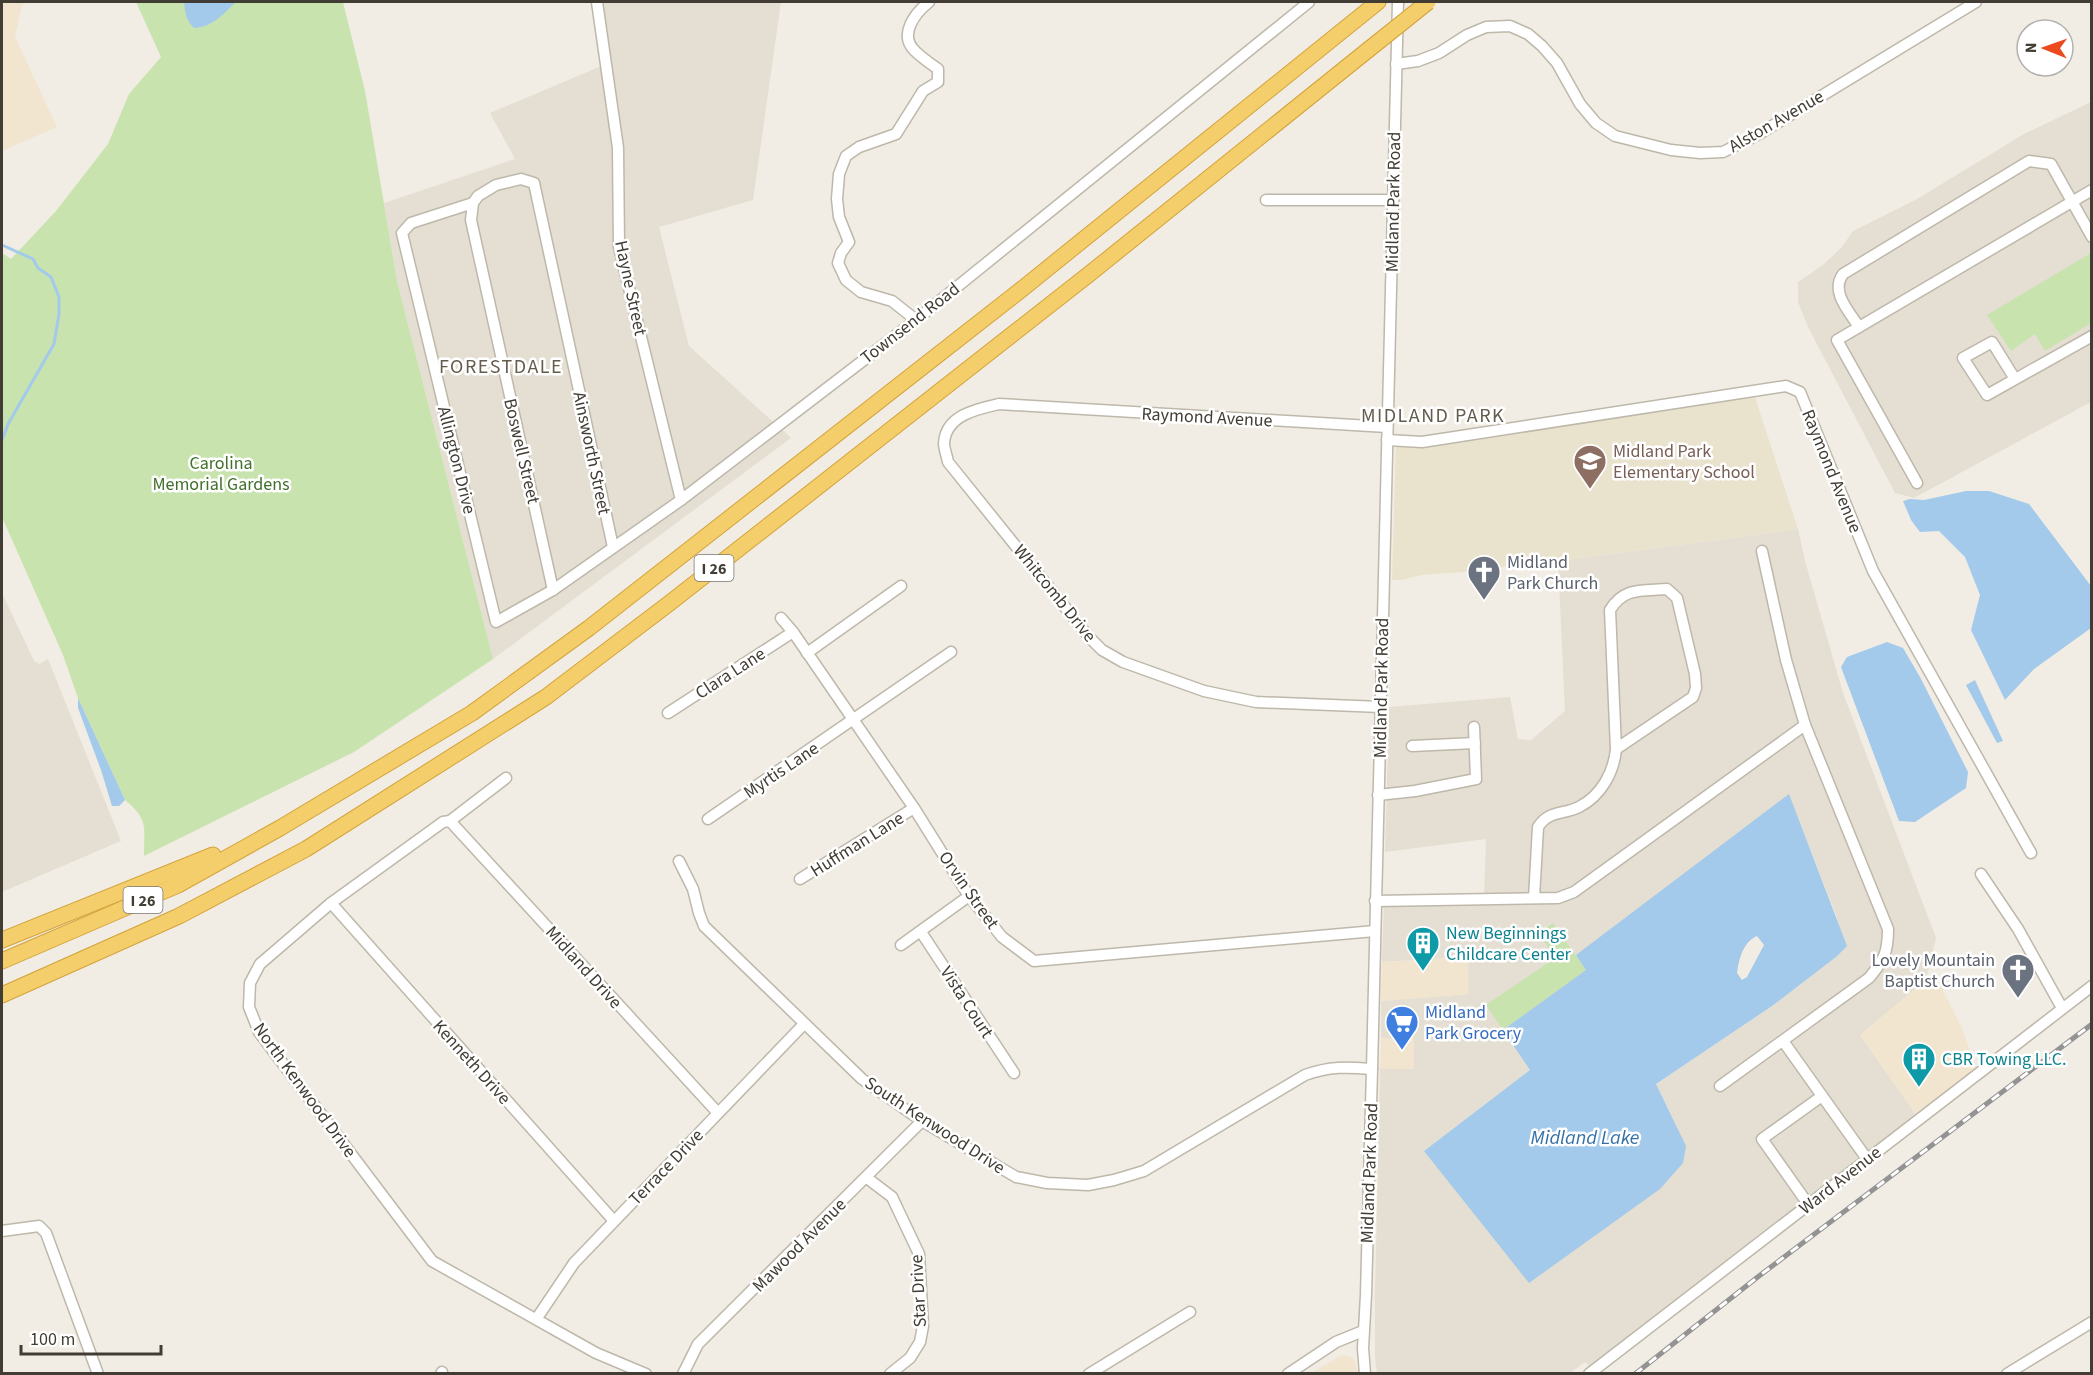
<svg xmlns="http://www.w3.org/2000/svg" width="2093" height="1375" font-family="'Source Sans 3',sans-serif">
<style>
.residential{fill:#e4dfd2;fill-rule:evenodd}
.commercial{fill:#f2e5cf}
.education{fill:#e9e3ce}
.green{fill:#c8e3ae}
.water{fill:#a3c9eb;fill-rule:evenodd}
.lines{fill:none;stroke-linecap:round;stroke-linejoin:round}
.stream{stroke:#a3c9eb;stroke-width:3}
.minor-casing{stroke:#beb8aa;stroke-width:13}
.highway-casing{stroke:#d3a33c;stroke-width:17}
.minor{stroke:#fff;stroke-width:10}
.highway{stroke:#f4ce6b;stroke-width:15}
.rail-casing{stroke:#939393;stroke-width:5}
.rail{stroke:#fff;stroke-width:3;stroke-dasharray:9;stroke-linecap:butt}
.highway-bridge-casing{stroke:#d3a33c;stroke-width:17;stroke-linecap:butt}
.highway-bridge{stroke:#f4ce6b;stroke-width:15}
.labels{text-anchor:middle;stroke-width:5;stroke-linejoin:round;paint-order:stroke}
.shield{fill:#fff;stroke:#7b7771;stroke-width:1.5}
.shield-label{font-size:16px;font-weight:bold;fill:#423d34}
.street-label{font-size:18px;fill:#423d34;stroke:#fff}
.education-label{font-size:18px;fill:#785e54;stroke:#fff;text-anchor:start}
.park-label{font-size:18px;fill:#426f2c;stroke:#fff}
.worship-label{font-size:18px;fill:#5b616d;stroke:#fff;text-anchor:start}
.culture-label{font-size:18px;fill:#0d838f;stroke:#fff;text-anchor:start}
.shop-label{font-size:18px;fill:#366cbe;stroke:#fff;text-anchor:start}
.neighbourhood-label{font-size:20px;letter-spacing:1.5px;fill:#645c4c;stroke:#fff}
.water-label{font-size:20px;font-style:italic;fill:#3570a6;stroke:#fff}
</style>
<rect width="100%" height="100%" fill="#f1ede4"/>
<g class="residential">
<polygon points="597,2 781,2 753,200 659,227 689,346 791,438 493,659 397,281 384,203 515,159 490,113 606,64"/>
<polygon points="2091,102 2091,402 1914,498 1895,493 1808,327 1798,302 1798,282 1823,265 1842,247 1853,231 1917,199 2024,134"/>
<path d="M 1798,529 L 1805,561 L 1843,693 L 1936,938 L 1926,980 L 1860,1035 L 1919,1119 L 1593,1370 L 1585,1362 L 1570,1373 L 1377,1374 L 1375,1358 L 1375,1295 L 1380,1069 L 1414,1069 L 1414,1039 L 1381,1038 L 1381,1001 L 1468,994 L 1467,957 L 1382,962 L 1384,901 L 1484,899 L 1486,839 L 1385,852 L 1389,707 L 1510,697 L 1518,739 L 1531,740 L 1565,711 L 1558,561 ZM 1789,795 L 1836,915 L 1840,929 L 1836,957 L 1772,1006 L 1656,1084 L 1678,1129 L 1424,1151 L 1530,1070 Z"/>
<polygon points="2,593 34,661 39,664 48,659 121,841 2,892"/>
</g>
<g class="commercial">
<polygon points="2,2 30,2 22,5 15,37 57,127 2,151"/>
<polygon points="1468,957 1469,994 1381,1001 1382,962"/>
<polygon points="1926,980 1940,985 1962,1028 1978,1074 1919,1119 1860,1035"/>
<polygon points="1381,1038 1414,1038 1414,1069 1380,1069"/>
<polygon points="1342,1355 1352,1357 1355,1361 1358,1373 1311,1373"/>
</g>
<polygon class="education" points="1753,391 1798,529 1558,561 1529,562 1478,571 1422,575 1402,580 1392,580 1396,441"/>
<g class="green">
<path d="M 136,2 L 343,2 L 365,91 L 397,281 L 493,659 L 354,752 L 144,856 C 144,827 149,820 125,800 L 78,698 L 63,655 L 2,517 L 2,253 L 11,259 L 56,211 L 108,144 L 129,94 L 161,57 Z"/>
<polygon points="2091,253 2091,323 2045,351 2035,334 2011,351 1987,315"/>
<polygon points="1553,923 1586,970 1503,1030 1486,1005 1555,958 1539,933"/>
</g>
<g class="water">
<path d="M 184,2 L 236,2 C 223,14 213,27 194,28 C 186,20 185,12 184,2 Z"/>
<polygon points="1966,491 1989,491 2029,504 2091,586 2091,628 2034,669 2005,700 1971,630 1980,595 1965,557 1939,531 1920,532 1911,520 1903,501 1910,499 1924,500"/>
<polygon points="1887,642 1903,648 1920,677 1968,772 1966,788 1915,822 1899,821 1841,667 1847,657"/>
<polygon points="1975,680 2003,741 1997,743 1966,685"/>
<polygon points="78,698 125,800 119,806 112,806 101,770 78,708"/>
<path d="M 1789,794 L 1847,946 L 1836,957 L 1772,1006 L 1656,1084 L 1686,1146 L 1683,1163 L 1660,1189 L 1529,1283 L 1424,1151 L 1530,1070 L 1503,1030 L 1586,970 L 1576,955 ZM 1757,936 L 1764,945 L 1747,977 L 1742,980 L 1737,973 C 1739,959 1743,942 1757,936 Z"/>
</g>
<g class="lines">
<polyline class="stream" points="2,245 33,259 38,268 51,277 59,297 59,314 54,344 8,424 2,440"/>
<g class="minor-casing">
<g id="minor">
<polyline points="597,2 618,148 619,247 681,500"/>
<polyline points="1396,64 1418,61 1439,53 1467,35 1486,27 1510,26 1528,34 1542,46 1557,63 1580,104 1596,123 1615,136 1671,150 1700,153 1723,152 1759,134 1976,2"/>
<polyline points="1266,200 1393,200"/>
<polyline points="473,203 411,223 402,233 496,622 553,590 681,500 916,320 1309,2"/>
<path d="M 916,320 L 892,301 L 861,292 L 846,280 L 838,263 L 841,253 L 849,242 L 839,217 L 837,199 L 839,174 L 846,156 L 859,147 L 896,134 L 923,91 L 938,82 L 938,69 C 931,64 922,58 915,51 C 898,35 915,13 929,2"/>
<path d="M 1859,327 C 1849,311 1830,292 1843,274 L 2029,161 L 2051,164 L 2092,237"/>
<polyline points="2015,379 1992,342 1963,358 1987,395 2092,336"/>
<polyline points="1387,440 1422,442 1786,386 1800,392 1873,571 2031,853"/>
<polyline points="1917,483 1837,340 2092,190"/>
<polyline points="553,590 471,220 473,203 478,196 496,185 521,179 534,183 613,547"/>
<polyline points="781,618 793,632 914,808 969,896 1002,937 1034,961 1375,931"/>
<polyline points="807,653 901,586"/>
<path d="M 1381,707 L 1256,702 L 1204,691 L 1123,662 L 1102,650 L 1089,637 L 948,462 C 947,456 944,449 944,443 C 946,415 977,409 999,404 L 1387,427"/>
<polyline points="668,713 793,632"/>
<polyline points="1412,746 1475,743"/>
<polyline points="506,778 450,821 443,822 331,903 260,964 250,983 249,1007 259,1032 432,1261 596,1353 646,1374"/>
<polyline points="1378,795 1415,791 1476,779 1474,727"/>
<polyline points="708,819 951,652"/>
<polyline points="450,821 718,1113"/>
<path d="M 679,861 L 693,889 L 699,913 L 704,926 L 862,1079 L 922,1121 L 1016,1177 L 1047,1183 L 1088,1185 L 1114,1180 L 1144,1171 L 1305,1075 C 1330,1066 1346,1067 1372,1069"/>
<polyline points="1981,874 2018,929 2062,1008"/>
<polyline points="800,879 914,808"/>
<path d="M 1534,898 L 1538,827 C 1549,810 1563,815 1579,807 C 1601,796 1614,772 1616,749 L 1610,610 C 1624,587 1642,591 1667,589 L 1677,598 L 1695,674 L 1696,688 L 1693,697 L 1616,749"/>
<polyline points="1375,901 1558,898 1574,892 1805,725"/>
<polyline points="331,903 614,1221"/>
<polyline points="921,932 1014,1073"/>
<polyline points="901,945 969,896"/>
<polyline points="1783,1041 1867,1159"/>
<path d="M 1720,1086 L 1869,978 C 1884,960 1888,953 1888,929 L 1805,725 L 1786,660 L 1762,551"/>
<polyline points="867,1178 892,1197 919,1254 923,1326 920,1342 910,1358 890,1374"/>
<polyline points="1808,1204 1762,1139 1822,1096"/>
<polyline points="2,1231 39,1226 46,1233 98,1374"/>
<polyline points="537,1318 574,1263 804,1024"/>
<polyline points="441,1374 442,1372"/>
<polyline points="683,1374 698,1344 922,1121"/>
<polyline points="1089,1374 1190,1312"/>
<polyline points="1288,1374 1336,1342 1363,1331"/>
<polyline points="1365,1374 1363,1348 1366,1295 1372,1069 1398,2"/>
<polyline points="1589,1374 2092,986"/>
<polyline points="2007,1374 2092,1322"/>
</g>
</g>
<g class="highway-casing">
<g id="highway">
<polyline points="2,940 213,855"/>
<polyline points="2,961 178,885 280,828 472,713 589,628 1017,293 1378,2"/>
<polyline points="2,995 179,916 306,849 546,697 671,602 1088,275 1368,50"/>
</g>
</g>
<use href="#minor" class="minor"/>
<use href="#highway" class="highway"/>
<g class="rail-casing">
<polyline id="rail" points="1635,1374 1759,1276 2092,1024"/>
</g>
<use href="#rail" class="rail"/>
<g class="highway-bridge-casing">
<polyline id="highway-bridge" points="1368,50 1428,2"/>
</g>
<use href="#highway-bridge" class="highway-bridge"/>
</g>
<defs>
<g id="school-pin" transform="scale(1.725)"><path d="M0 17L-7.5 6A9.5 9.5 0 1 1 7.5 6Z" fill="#8d6e63" stroke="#fff"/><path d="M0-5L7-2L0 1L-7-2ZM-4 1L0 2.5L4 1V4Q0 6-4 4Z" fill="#fff"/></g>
<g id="church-pin" transform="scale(1.725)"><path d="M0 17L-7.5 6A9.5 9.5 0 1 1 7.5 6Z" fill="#6b7280" stroke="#fff"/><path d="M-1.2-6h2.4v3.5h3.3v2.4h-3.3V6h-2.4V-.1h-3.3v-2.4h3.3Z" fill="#fff"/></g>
<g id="building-pin" transform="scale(1.725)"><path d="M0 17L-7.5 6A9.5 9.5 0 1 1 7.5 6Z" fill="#0f9aa8" stroke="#fff"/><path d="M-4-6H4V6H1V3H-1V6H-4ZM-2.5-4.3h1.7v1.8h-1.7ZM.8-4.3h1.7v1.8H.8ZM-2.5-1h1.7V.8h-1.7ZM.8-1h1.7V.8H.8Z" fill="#fff"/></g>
<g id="supermarket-pin" transform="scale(1.725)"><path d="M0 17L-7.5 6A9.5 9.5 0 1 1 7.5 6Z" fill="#3f7fe0" stroke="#fff"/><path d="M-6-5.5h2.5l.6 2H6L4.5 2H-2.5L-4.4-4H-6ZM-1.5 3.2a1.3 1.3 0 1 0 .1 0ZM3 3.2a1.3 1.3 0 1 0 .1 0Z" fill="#fff"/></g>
</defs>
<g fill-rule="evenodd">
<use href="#school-pin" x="1590" y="461"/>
<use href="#church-pin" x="1484" y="572"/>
<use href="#building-pin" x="1423" y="943"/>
<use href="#church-pin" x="2018" y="970"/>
<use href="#supermarket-pin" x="1402" y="1022"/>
<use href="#building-pin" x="1919" y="1059"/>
</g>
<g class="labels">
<g class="shield">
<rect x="694.5" y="555" width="39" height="26" rx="4.5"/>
<rect x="123.5" y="887" width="39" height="26" rx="4.5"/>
</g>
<g class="shield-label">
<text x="714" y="574">I 26</text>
<text x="143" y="906">I 26</text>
</g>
<g class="street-label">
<text transform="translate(1776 121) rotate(-30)" y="6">Alston Avenue</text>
<text transform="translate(1393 202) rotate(-89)" y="6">Midland Park Road</text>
<text transform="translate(631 288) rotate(78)" y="6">Hayne Street</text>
<text transform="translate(910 323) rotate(-38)" y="6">Townsend Road</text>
<text transform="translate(1207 417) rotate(3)" y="6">Raymond Avenue</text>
<text transform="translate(522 451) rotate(77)" y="6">Boswell Street</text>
<text transform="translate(592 453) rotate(78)" y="6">Ainsworth Street</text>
<text transform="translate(457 460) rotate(76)" y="6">Allington Drive</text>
<text transform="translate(1832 471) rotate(68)" y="6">Raymond Avenue</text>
<text transform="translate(1055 593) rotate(51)" y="6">Whitcomb Drive</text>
<text transform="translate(730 673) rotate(-33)" y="6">Clara Lane</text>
<text transform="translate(1381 688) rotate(-89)" y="6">Midland Park Road</text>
<text transform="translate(781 770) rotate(-34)" y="6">Myrtis Lane</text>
<text transform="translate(857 844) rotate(-32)" y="6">Huffman Lane</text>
<text transform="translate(969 890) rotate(55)" y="6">Orvin Street</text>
<text transform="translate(584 967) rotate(48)" y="6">Midland Drive</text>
<text transform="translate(967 1002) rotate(57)" y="6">Vista Court</text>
<text transform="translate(472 1062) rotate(48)" y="6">Kenneth Drive</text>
<text transform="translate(305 1090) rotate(54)" y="6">North Kenwood Drive</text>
<text transform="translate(935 1125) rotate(33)" y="6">South Kenwood Drive</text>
<text transform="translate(666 1167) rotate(-46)" y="6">Terrace Drive</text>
<text transform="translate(1369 1173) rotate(-88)" y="6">Midland Park Road</text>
<text transform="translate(1840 1180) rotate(-38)" y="6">Ward Avenue</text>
<text transform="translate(799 1245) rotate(-45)" y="6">Mawood Avenue</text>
<text transform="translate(918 1291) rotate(-93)" y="6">Star Drive</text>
</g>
<g class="education-label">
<text x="1613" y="457">Midland Park<tspan x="1613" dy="21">Elementary School</tspan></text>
</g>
<g class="park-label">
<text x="221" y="469">Carolina<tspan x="221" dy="21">Memorial Gardens</tspan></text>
</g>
<g class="worship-label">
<text x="1507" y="568">Midland<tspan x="1507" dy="21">Park Church</tspan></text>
<text x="1995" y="966" text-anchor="end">Lovely Mountain<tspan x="1995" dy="21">Baptist Church</tspan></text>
</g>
<g class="culture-label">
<text x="1446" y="939">New Beginnings<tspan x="1446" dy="21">Childcare Center</tspan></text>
<text x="1942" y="1065">CBR Towing LLC.</text>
</g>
<g class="shop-label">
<text x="1425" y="1018">Midland<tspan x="1425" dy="21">Park Grocery</tspan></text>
</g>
<g class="neighbourhood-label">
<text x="501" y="373">FORESTDALE</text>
<text x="1433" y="422">MIDLAND PARK</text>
</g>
<g class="water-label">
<text x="1585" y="1144">Midland Lake</text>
</g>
</g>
<rect width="2093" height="1375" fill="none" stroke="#423d34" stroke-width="6"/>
<g transform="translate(2045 48) rotate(271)"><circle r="28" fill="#ffffff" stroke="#b3b1ae" stroke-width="1.5"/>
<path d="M0-4.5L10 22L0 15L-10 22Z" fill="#ec491f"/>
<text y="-9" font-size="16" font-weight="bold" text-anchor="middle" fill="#423d34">N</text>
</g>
<path d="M21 1345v9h140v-9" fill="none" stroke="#423d34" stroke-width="3"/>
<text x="30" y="1345" font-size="18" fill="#423d34" stroke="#ffffff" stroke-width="4.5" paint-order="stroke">100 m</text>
</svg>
